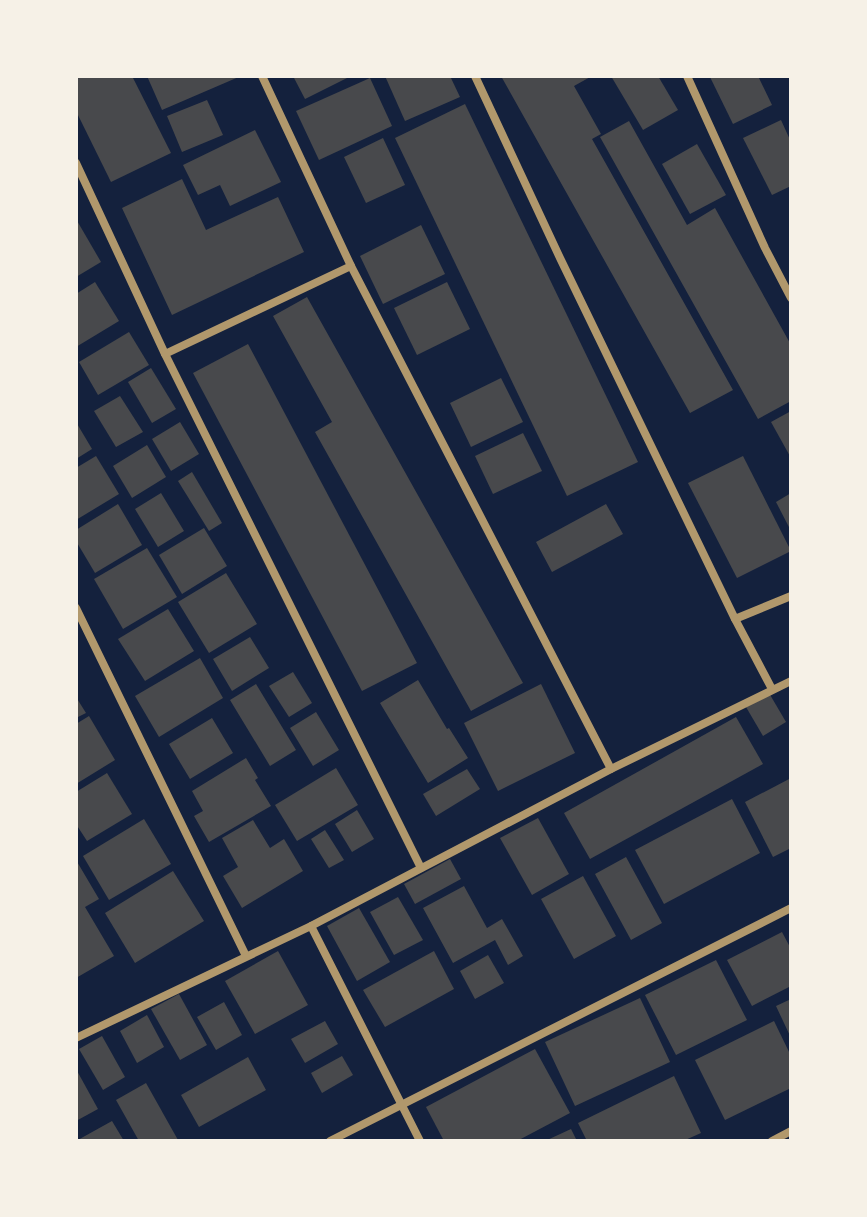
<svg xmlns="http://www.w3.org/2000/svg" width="867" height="1217" font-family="'DejaVu Sans',sans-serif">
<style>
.building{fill:#48494c}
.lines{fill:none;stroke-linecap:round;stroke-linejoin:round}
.minor{stroke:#b1986c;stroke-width:8}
</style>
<rect width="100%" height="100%" fill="#14213d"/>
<g class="building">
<polygon points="76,76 132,76 171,153 111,182 76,111"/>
<polygon points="147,76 241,76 162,110"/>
<polygon points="293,76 351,76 305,99"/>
<polygon points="385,76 450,76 460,97 405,121"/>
<polygon points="501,76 592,76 574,86 601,134 592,139 733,390 690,413"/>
<polygon points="611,76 658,76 678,110 643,130"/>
<polygon points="713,76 758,76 772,105 733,124 710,77"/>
<polygon points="370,78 392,126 319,160 296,111"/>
<polygon points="207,100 223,135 182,152 167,116"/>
<polygon points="465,104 638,462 567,496 395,138"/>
<polygon points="781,120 791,142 791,186 772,195 743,138"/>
<polygon points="629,121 687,225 715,208 791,345 791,401 758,419 600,137"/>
<polygon points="255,130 281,182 230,206 220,185 198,195 183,165"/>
<polygon points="383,138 405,185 366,203 344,157"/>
<polygon points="697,144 726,195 690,214 662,164"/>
<polygon points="182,179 206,230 278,197 304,252 172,315 122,208"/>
<polygon points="76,219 101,262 76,277"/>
<polygon points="421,225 445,274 383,304 360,256"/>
<polygon points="95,282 119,321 76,347 76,294"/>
<polygon points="447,282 470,329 417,355 394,308"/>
<polygon points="307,297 523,683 471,711 315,432 332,422 273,316"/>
<polygon points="129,332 149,365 98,395 79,362"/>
<polygon points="248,344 417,663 362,691 193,373"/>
<polygon points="151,368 176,409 152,423 128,382"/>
<polygon points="501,378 523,422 471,447 450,403"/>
<polygon points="120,396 143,432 116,447 94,411"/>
<polygon points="791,411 791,458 771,422"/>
<polygon points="76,422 92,449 76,459"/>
<polygon points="180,422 199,454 171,471 152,439"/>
<polygon points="523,433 542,471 493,494 475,456"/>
<polygon points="147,445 166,477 132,498 113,466"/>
<polygon points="96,456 119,494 76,520 76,468"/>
<polygon points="743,456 791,551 737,578 688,483"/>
<polygon points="192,472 222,523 209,531 178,481"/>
<polygon points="161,493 184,531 158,547 135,509"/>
<polygon points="791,493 791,531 776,502"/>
<polygon points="118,504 142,545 95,573 76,541 76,530"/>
<polygon points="606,504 623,534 552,572 536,542"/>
<polygon points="204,528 227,566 182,594 159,555"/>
<polygon points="147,548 177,597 123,629 94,579"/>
<polygon points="226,573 257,624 209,653 178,602"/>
<polygon points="168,609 194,651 145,681 118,639"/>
<polygon points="250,637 269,668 232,691 213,659"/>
<polygon points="200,658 223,698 159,737 135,696"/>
<polygon points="293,672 312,703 289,717 269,686"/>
<polygon points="418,680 447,729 449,728 468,758 428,783 380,703"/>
<polygon points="256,684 296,750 270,766 230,700"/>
<polygon points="541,684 575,753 498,791 464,723"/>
<polygon points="769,693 786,722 763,736 746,707"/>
<polygon points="76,697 86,713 76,718"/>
<polygon points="316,712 339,750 313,766 290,728"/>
<polygon points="89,716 115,760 76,784 76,724"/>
<polygon points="736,717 763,764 590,859 564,813"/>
<polygon points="212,718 233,753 190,779 169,744"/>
<polygon points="246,758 258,778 255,780 271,806 209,842 194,816 203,811 192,791"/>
<polygon points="336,768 358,805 297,841 275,805"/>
<polygon points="467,769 480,789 436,816 423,794"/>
<polygon points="107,773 132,814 87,841 76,824 76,792"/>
<polygon points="791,778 791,848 773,857 745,802"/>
<polygon points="732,799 760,853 664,904 635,850"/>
<polygon points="357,810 374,839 352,852 335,824"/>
<polygon points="538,818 569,874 532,895 500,838"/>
<polygon points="144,819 171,864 109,900 83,856"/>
<polygon points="253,820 270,848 284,839 303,871 242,908 223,876 238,867 222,838"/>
<polygon points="325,830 344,860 329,868 311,839"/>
<polygon points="626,857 662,923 631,940 595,874"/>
<polygon points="450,859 461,879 415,904 404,884"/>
<polygon points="76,860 99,899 85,907 114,956 76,978"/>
<polygon points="173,871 204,921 135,963 105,913"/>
<polygon points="583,876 616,936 574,959 541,899"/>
<polygon points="464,886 487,928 502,919 523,956 508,965 495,940 453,963 423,908"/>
<polygon points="398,897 423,940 394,955 370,912"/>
<polygon points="359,908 390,962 357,981 327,926"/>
<polygon points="782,932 791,949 791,986 752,1006 727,960"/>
<polygon points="278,951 308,1005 255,1034 225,981"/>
<polygon points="434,951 454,989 385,1027 363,990"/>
<polygon points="488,955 504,983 475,999 460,971"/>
<polygon points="716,960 747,1020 676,1055 645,995"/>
<polygon points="179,994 207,1045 180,1060 151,1009"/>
<polygon points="640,998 670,1062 575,1106 545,1042"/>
<polygon points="791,999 791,1038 776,1006"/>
<polygon points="224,1002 242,1035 216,1050 197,1017"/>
<polygon points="147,1015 164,1047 137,1063 120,1031"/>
<polygon points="325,1021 338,1044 305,1063 291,1039"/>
<polygon points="774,1021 791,1056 791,1088 725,1120 695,1060"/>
<polygon points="102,1036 125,1077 103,1090 79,1049"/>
<polygon points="535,1049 570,1113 517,1141 444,1141 426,1107"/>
<polygon points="342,1056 353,1075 322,1093 311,1073"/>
<polygon points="248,1057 266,1090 199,1127 181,1095"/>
<polygon points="76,1069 98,1109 76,1121"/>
<polygon points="674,1076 701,1133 683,1141 587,1141 578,1123"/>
<polygon points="146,1083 178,1140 175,1141 139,1141 116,1100"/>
<polygon points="112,1121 124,1141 76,1141"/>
<polygon points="571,1129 577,1141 545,1141"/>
</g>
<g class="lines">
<g class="minor">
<polyline points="262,76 351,266 611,769"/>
<polyline points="475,76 560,258 735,619 791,596"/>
<polyline points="687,76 765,248 791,298"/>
<polyline points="76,163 165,354 421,868"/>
<polyline points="165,354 351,266"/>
<polyline points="76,608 246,956"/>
<polyline points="735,619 772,689"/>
<polyline points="311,926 420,1141"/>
<polyline points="76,1038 311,926 611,769 791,681"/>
<polyline points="330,1141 791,908"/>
<polyline points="772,1141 791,1131"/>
</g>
</g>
<rect width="867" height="1217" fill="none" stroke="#f6f1e7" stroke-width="156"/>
</svg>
